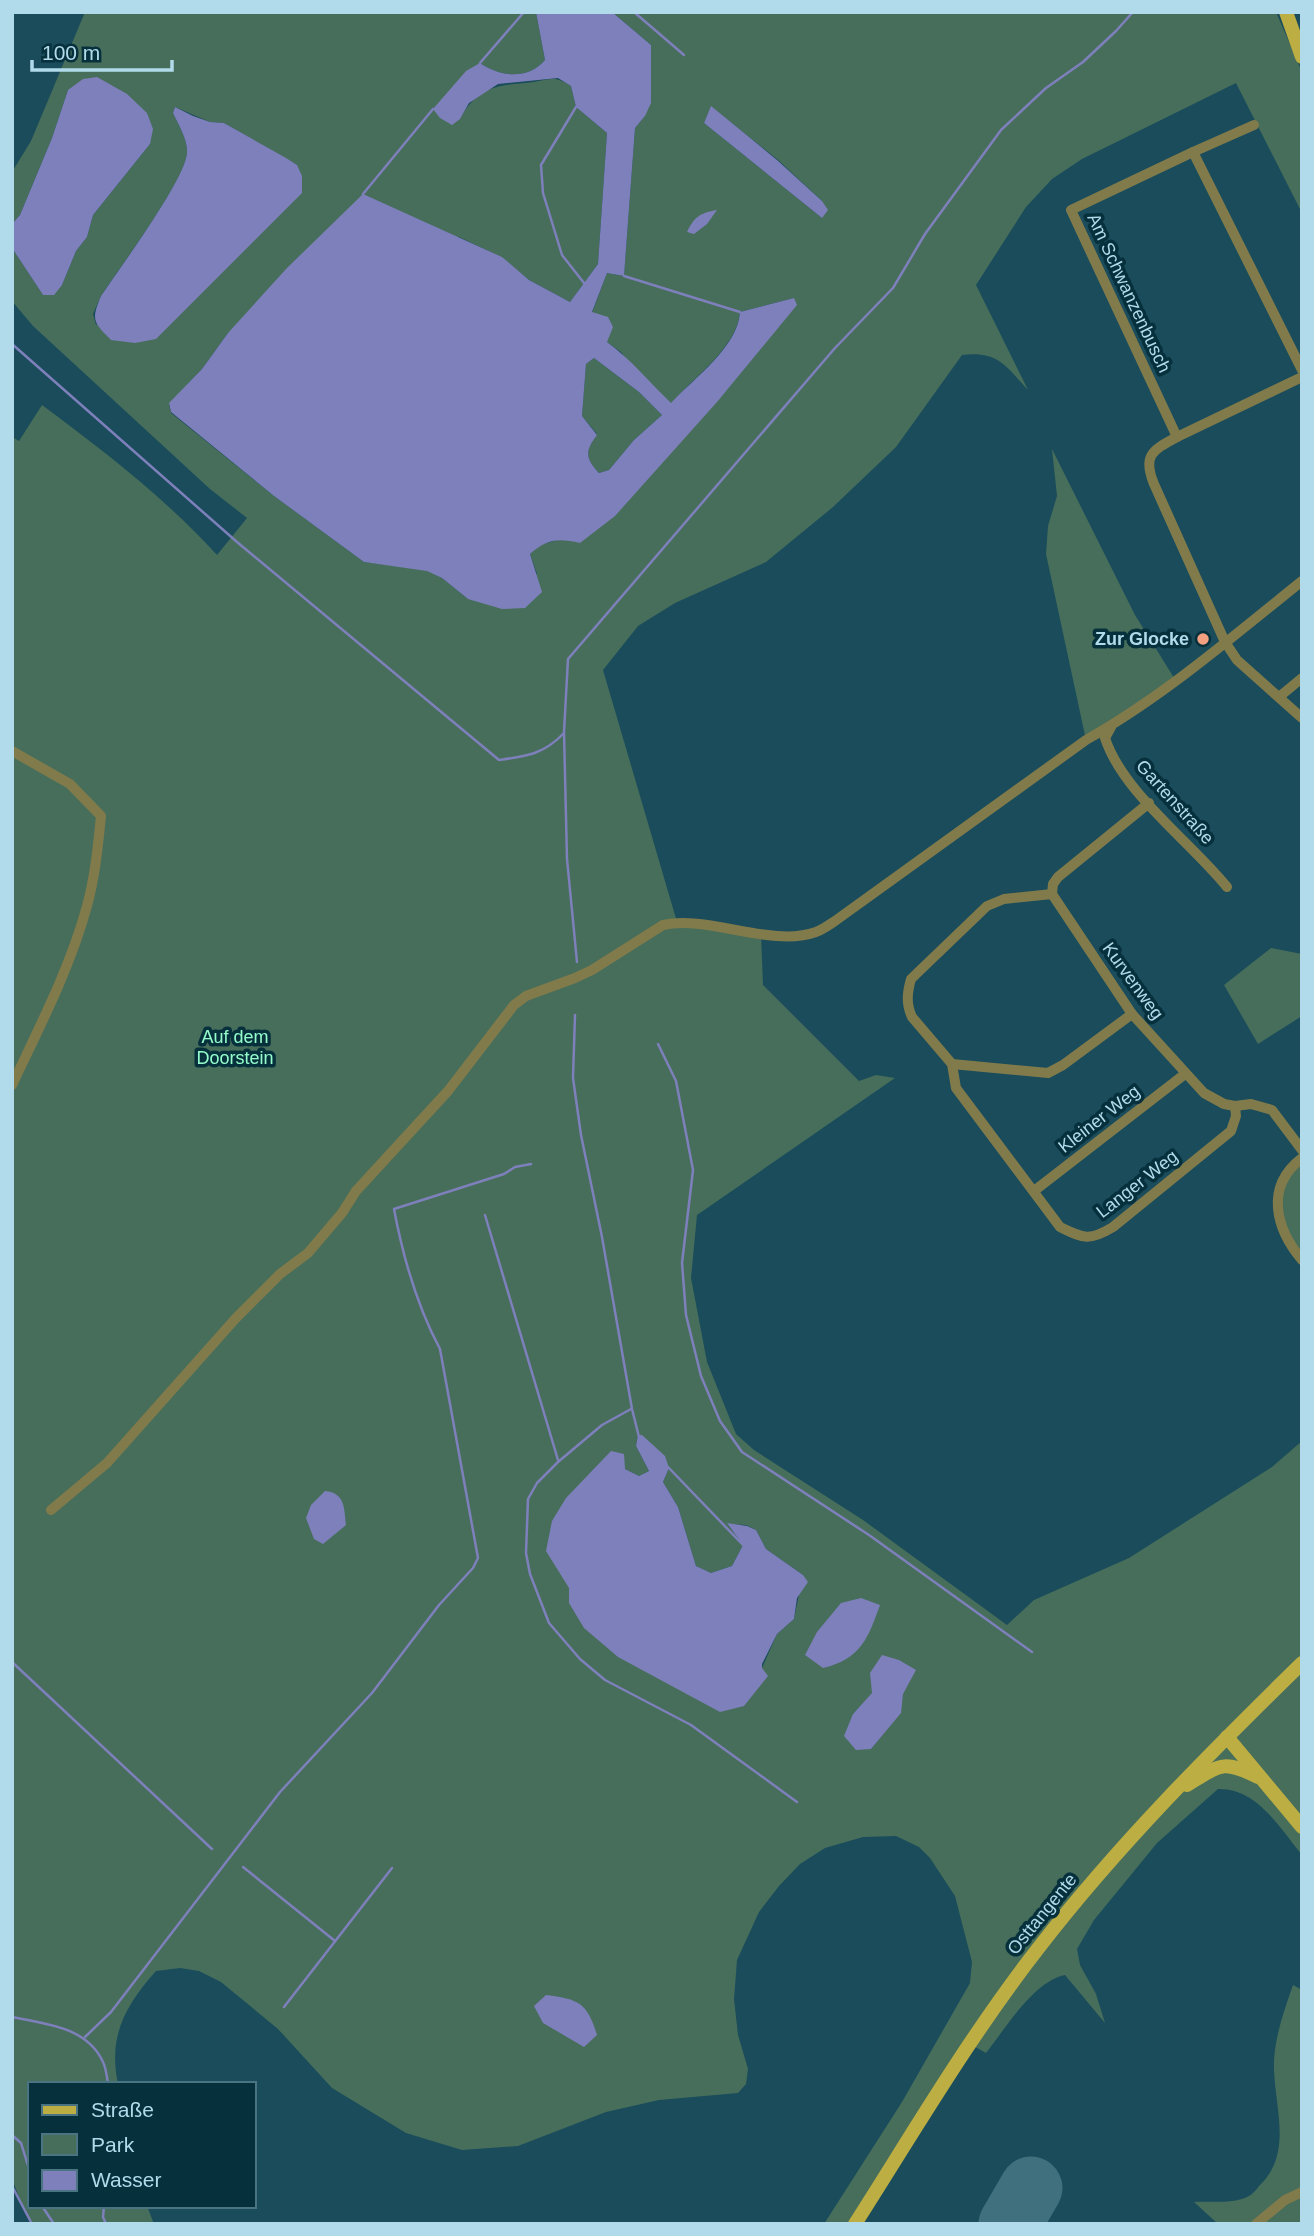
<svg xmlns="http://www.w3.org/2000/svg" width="1314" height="2236" font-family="Helvetica,sans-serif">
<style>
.green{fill:#476e5b;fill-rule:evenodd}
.water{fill:#7e80bb;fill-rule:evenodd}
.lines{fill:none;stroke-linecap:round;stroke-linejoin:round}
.stream{stroke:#7e80bb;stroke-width:2.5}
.runway{stroke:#40707e;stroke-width:63}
.minor{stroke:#817b4b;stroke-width:10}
.major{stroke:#bcae43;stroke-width:14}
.poi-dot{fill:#f2a080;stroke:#07303d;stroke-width:2.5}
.labels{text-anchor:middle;stroke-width:7;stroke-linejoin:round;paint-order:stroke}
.street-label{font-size:18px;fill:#b1daea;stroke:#07303d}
.poi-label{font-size:18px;font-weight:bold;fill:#b1daea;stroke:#07303d;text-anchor:end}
.park-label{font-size:18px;fill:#94fcca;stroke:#07303d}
</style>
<rect width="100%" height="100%" fill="#1a4c5b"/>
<g class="green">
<path d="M 85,12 L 536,12 L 545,60 C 528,80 500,77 480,63 L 460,119 C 479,84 499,86 534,82 C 552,79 555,76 571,86 L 576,107 L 607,133 L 598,264 L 570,302 L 529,280 L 501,257 L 459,237 L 228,333 L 202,369 L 169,404 L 171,413 L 274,496 L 364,562 L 427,570 L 442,578 L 468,599 L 537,574 L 530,554 L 540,545 L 561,539 L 794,298 L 740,312 C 737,348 693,377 671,404 L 630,364 L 621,352 L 607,342 L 592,313 L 607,273 L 624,276 L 635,128 L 645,116 L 651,45 L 612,12 L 1276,12 L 1302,72 L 1302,213 L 1236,83 L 1082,159 L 1052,179 L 1026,207 L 976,285 L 1028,390 C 1005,365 998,351 962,355 L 896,447 L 833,507 L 766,562 L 675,603 L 638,626 L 603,670 L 677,922 L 761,934 L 763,985 L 859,1081 L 876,1075 L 895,1078 L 697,1215 L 691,1278 L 707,1362 L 736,1434 L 754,1450 L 863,1520 L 1007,1625 L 1034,1600 L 1129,1558 L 1272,1467 L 1302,1441 L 1302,1855 C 1279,1827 1257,1788 1218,1789 L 1157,1843 L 1094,1920 L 1077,1949 L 1080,1965 L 1096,1994 L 1105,2023 L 1065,1975 C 1034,1981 1005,2029 986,2053 L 970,2044 L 855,2224 L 824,2224 L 902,2102 L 970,1983 L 972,1962 L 955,1896 L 930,1858 L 919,1847 L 896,1836 L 863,1837 L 825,1848 L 800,1864 L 779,1886 L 759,1912 L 737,1960 L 734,1999 L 738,2035 L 748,2069 L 746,2084 L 738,2093 L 659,2100 L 606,2112 L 518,2146 L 462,2150 L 406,2133 L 332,2088 L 278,2029 L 221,1982 L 199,1971 L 180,1968 L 156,1971 C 125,2006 108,2036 118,2084 L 30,2084 L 30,2206 L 147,2206 L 154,2224 L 34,2224 L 25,2212 L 12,2179 L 12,437 L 19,441 L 42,405 C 104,451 165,498 217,555 L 247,518 L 210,489 L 33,326 L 12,301 L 12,248 L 43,295 L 62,285 L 76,251 L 87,237 L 93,215 L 150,144 L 68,90 L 52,138 L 20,215 L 12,224 L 12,172 L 31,141 ZM 175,107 L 210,122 L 224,123 L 297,165 L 96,325 L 93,314 L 101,296 C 119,268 185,181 187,153 C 188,140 178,124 173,113 ZM 711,107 L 777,159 L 822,201 L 822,218 L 704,123 ZM 638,1435 L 669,1468 L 663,1482 L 678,1507 L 696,1566 L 711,1573 L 732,1566 L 743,1545 L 728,1524 L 746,1525 L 756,1530 L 766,1549 L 803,1575 L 794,1619 L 777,1634 L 762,1668 L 569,1603 L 569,1588 L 625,1469 L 639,1476 L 649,1471 L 636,1446 ZM 873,1693 L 903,1694 L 900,1713 L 871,1749 L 853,1714 Z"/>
<path d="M 594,358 L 639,392 L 662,415 L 634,440 L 609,470 L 599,473 C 585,458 585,451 597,434 L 582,416 L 586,364 Z"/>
<polygon points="1052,449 1135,615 1176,681 1086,740 1046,554 1048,526 1057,496"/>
<polygon points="1271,948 1302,954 1302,1016 1258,1044 1224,985"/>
<polygon points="1302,1158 1302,1260 1279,1222 1285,1179"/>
<path d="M 1293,1985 L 1302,1990 L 1302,2224 L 1218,2224 L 1194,2202 C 1211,2201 1232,2204 1247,2197 C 1252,2195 1256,2190 1259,2186 C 1293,2154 1275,2109 1274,2069 C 1273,2041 1284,2011 1293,1985 Z"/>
</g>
<g class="water">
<path d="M 536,12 L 612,12 L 651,45 L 651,103 L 645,116 L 635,128 L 624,276 L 607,273 L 592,312 L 608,317 L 613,327 L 607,342 C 631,359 650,383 671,403 C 694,378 738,347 740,312 L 794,298 L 797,305 L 717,402 L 615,516 L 580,543 C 558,538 547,539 530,554 L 542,592 L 525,608 L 502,609 L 468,599 L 442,578 L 427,571 L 364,562 L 274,496 L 171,412 L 169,403 L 202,369 L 228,333 L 287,268 L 363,194 L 502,257 L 529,280 L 570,302 L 598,264 L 607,133 L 576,107 L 571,86 L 558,78 L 498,84 L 469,103 L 460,119 L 452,125 L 440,118 L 433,109 L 466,71 L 480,63 C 500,77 528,80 545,60 ZM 594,358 L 639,392 L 662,415 L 634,440 L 609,470 L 599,473 C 585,458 585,451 597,435 L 582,416 L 586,364 Z"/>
<polygon points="97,77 127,94 147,113 153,129 150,144 93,215 87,237 76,251 62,285 54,295 43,295 12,248 12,224 20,215 52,138 68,90 83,79"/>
<polygon points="711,106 777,160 822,201 828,210 822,218 704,123"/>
<path d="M 175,107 L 193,116 L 210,122 L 224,123 L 286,158 L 297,165 L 302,176 L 302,193 L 156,339 L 135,343 L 111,340 C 93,322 91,320 101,296 C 119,269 185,180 187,153 C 188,140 178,124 173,113 Z"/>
<path d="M 717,210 L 707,224 L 694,234 L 687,232 C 694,217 700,213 717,210 Z"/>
<polygon points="638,1435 642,1435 665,1456 669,1468 663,1482 678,1507 696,1566 711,1573 732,1566 743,1545 727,1523 747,1526 756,1530 766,1549 803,1575 808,1582 797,1598 794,1619 777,1634 762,1664 762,1668 768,1676 744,1706 720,1712 618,1657 584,1628 569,1603 569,1588 546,1551 552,1521 566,1498 611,1451 624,1454 625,1469 639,1476 649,1471 636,1446"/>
<path d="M 325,1491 C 345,1493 344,1507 346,1525 L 323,1544 L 314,1539 L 306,1518 L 311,1505 Z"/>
<path d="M 861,1598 L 880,1605 C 868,1638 861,1659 823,1668 L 805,1655 L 817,1632 L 841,1603 Z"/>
<polygon points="882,1655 899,1660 916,1670 903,1694 901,1713 871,1749 856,1750 844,1736 853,1714 872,1693 870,1673"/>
<path d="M 546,1995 C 579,1999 587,2003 597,2035 L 584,2047 L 543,2023 L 534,2006 Z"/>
</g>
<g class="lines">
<g class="stream">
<polyline points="634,12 684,55"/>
<polyline points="480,63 524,12"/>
<polyline points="576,107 541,165 543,193 562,255 584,283"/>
<polyline points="363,194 433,109"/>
<polyline points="624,276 740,312"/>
<path d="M 12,344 L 237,542 L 499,760 C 528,756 544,754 564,733"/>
<polyline points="577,962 567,859 564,732 568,659 835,348 893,288 925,234 1001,130 1046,88 1083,62 1116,31 1133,12"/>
<polyline points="575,1015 573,1078 581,1135 602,1237 632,1409 639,1437"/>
<polyline points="658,1044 676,1081 693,1170 682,1263 686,1315 701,1376 720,1421 742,1452 869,1535 1032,1652"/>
<polyline points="485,1215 558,1460"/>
<polyline points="631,1409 602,1425 558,1462 537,1483 528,1499 526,1553 530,1574 549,1623 580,1659 605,1680 691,1725 797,1802"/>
<polyline points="668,1467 743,1545"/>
<polyline points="12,1662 212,1849"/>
<polyline points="243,1867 335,1941"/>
<polyline points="284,2007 392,1868"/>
<path d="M 12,2017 C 46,2024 87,2027 103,2062 C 106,2068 107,2077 108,2084"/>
<path d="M 85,2037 L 111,2012 L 280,1792 L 372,1693 L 439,1605 L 473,1568 L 478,1558 L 440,1349 C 417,1306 403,1257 394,1209 L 504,1174 L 515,1167 L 531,1164"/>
<polyline points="12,2135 21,2143 30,2172"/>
<polyline points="12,2186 32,2224"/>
<polyline points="42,2206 54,2224"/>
<polyline points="104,2206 103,2217 106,2224"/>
</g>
<polyline class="runway" points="1010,2224 1031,2188"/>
<g class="minor">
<polyline points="1193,152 1254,125"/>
<polyline points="1302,370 1193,152 1071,210 1177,437 1302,377"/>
<path d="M 1177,437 C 1153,450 1142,455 1154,484 L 1225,642 L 1237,660 L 1302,718"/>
<polyline points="1279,697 1302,678"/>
<path d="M 1111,727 L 1105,738 C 1123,793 1190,841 1227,887"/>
<path d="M 12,751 L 70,784 L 101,816 C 98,846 95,877 87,906 C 70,968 40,1026 12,1085"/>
<polyline points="1149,803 1058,877 1053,884 1052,894 1132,1014 1204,1093 1224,1104 1235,1106 1251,1104 1272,1110 1302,1150"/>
<path d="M 1052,894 L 1004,899 L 987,906 L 911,979 C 907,993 906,1004 912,1017 L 952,1064 L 956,1088 L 1060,1227 C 1084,1239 1090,1241 1113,1227 L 1231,1131 L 1236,1116 L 1235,1106"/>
<polyline points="952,1064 1048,1073 1063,1065 1132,1014"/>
<path d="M 1302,1158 C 1264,1187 1276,1229 1302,1260"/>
<polyline points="1034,1191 1185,1074"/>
<path d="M 51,1510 L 107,1463 L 236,1318 L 280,1274 L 308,1253 L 342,1213 L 356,1191 L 448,1091 L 514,1005 L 526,996 L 575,978 L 592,970 L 663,925 C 708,915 772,948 816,932 C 822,930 829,925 835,921 L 1086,740 C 1164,696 1232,637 1302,581"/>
<polyline points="1256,2224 1285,2200 1302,2192"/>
</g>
<g class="major">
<polyline points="1286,12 1302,57"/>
<polyline points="1227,1737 1302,1827"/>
<path d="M 1187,1785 C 1220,1765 1222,1759 1258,1777"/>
<path d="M 855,2224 C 915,2130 971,2034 1040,1946 C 1119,1844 1210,1753 1302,1663"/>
</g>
</g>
<circle class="poi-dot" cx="1203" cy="639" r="7"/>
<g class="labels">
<g class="street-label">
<text transform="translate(1129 293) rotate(65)" y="6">Am Schwanzenbusch</text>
<text transform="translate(1175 802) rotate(48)" y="6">Gartenstraße</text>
<text transform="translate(1133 981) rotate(54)" y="6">Kurvenweg</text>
<text transform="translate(1099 1119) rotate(-38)" y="6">Kleiner Weg</text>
<text transform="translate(1137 1184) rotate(-38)" y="6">Langer Weg</text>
<text transform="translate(1042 1914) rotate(-51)" y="6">Osttangente</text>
</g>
<g class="poi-label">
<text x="1189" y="645">Zur Glocke</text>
</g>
<g class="park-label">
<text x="235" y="1043">Auf dem<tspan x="235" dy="21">Doorstein</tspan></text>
</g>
</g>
<rect width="1314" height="2236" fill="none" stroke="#b1daea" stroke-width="28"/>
<rect x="28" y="2082" width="228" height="126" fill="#07303d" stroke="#4b7482" stroke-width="2"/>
<rect x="42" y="2105" width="35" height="10" fill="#bcae43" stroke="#4b7482" stroke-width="2"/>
<text x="91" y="2117" font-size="21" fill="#b1daea">Straße</text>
<rect x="42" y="2134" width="35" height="21" fill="#476e5b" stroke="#4b7482" stroke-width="2"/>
<text x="91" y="2152" font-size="21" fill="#b1daea">Park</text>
<rect x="42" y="2170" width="35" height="21" fill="#7e80bb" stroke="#4b7482" stroke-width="2"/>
<text x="91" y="2187" font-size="21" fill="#b1daea">Wasser</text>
<path d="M32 60v10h140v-10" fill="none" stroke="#b1daea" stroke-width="3.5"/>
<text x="42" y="60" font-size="21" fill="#b1daea" stroke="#07303d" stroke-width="5" paint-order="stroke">100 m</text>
</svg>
